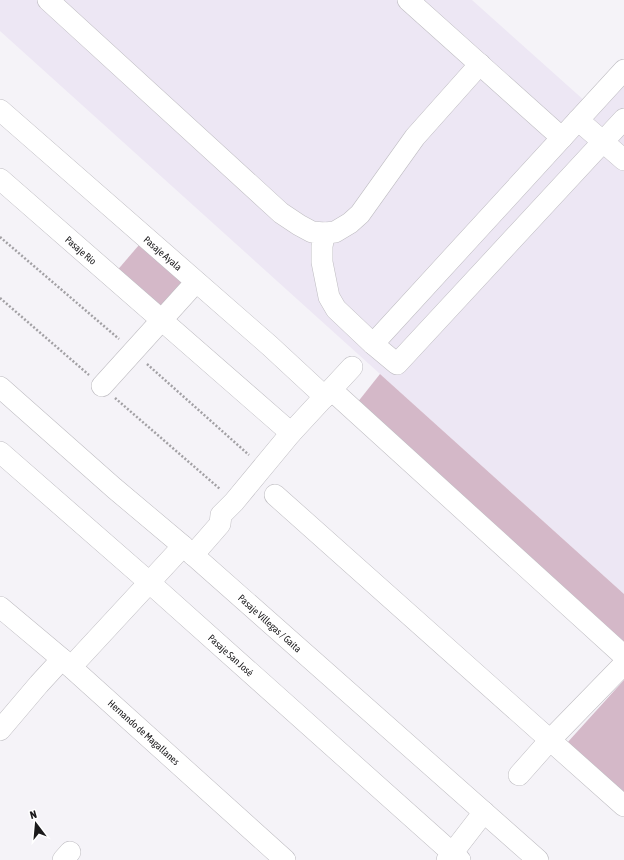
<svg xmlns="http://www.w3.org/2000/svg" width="624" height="860" font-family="'Asap Condensed',sans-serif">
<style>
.built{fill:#ede7f4}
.green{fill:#d4b8c8}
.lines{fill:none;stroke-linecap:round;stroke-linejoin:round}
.minor-casing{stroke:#bfbdc2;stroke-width:22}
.path{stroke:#a2a0a4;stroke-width:2.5;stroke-dasharray:2 2;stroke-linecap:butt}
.minor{stroke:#fff;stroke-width:21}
.labels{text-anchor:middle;stroke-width:3.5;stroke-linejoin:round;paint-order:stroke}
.street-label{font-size:10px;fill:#1a191b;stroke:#fff}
</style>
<rect width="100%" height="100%" fill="#f5f3f8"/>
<polygon class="built" points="0,0 472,0 586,102 624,60 624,594 0,31"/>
<g class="green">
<polygon points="139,245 184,283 159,312 115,273"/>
<polygon points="380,374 624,594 624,645 357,403"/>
<polygon points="624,680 624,794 567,743"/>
</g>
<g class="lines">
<g class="minor-casing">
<g id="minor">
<polyline points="48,0 281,213 299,225 312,232 325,233 322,246 322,262 329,297 336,309 373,344 397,364 624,119"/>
<polyline points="408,0 562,138"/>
<polyline points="0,110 270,346 325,397"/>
<polyline points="578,120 624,160"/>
<polyline points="0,179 291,433"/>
<polyline points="325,233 335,232 350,223 360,214 415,137 480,64"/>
<polyline points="373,344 624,70"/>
<polyline points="102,386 196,282"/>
<polyline points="0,387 114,488 183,546 538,860"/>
<polyline points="331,390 336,394 624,656"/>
<polyline points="0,452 150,583 460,860"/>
<polyline points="275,495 624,806"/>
<polyline points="193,555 220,524 221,515 234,502 291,433 352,367"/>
<polyline points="0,607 62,659 285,860"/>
<polyline points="71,667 183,546"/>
<polyline points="0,730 39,684 62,659"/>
<polyline points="519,775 550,740 624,664"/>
<polyline points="63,860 70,852"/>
<polyline points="447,860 484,812"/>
</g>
</g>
<g class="path">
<polyline points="0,237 119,339"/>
<polyline points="0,298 89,375"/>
<polyline points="147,364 249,455"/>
<polyline points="115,398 220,489"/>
</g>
<use href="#minor" class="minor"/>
</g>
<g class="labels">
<g class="street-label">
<text transform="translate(81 250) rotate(41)" y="4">Pasaje Rio</text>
<text transform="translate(163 253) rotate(41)" y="4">Pasaje Ayala</text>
<text transform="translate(270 623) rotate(42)" y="4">Pasaje Villegas / Gaita</text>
<text transform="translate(231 655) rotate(42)" y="4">Pasaje San José</text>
<text transform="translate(144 732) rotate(42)" y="4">Hernando de Magallanes</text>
</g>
</g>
<g transform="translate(36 824) rotate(344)" stroke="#ffffff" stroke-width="3" paint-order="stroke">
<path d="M0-3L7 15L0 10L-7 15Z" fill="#1a191b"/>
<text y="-6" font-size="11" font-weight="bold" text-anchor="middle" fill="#1a191b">N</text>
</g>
</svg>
